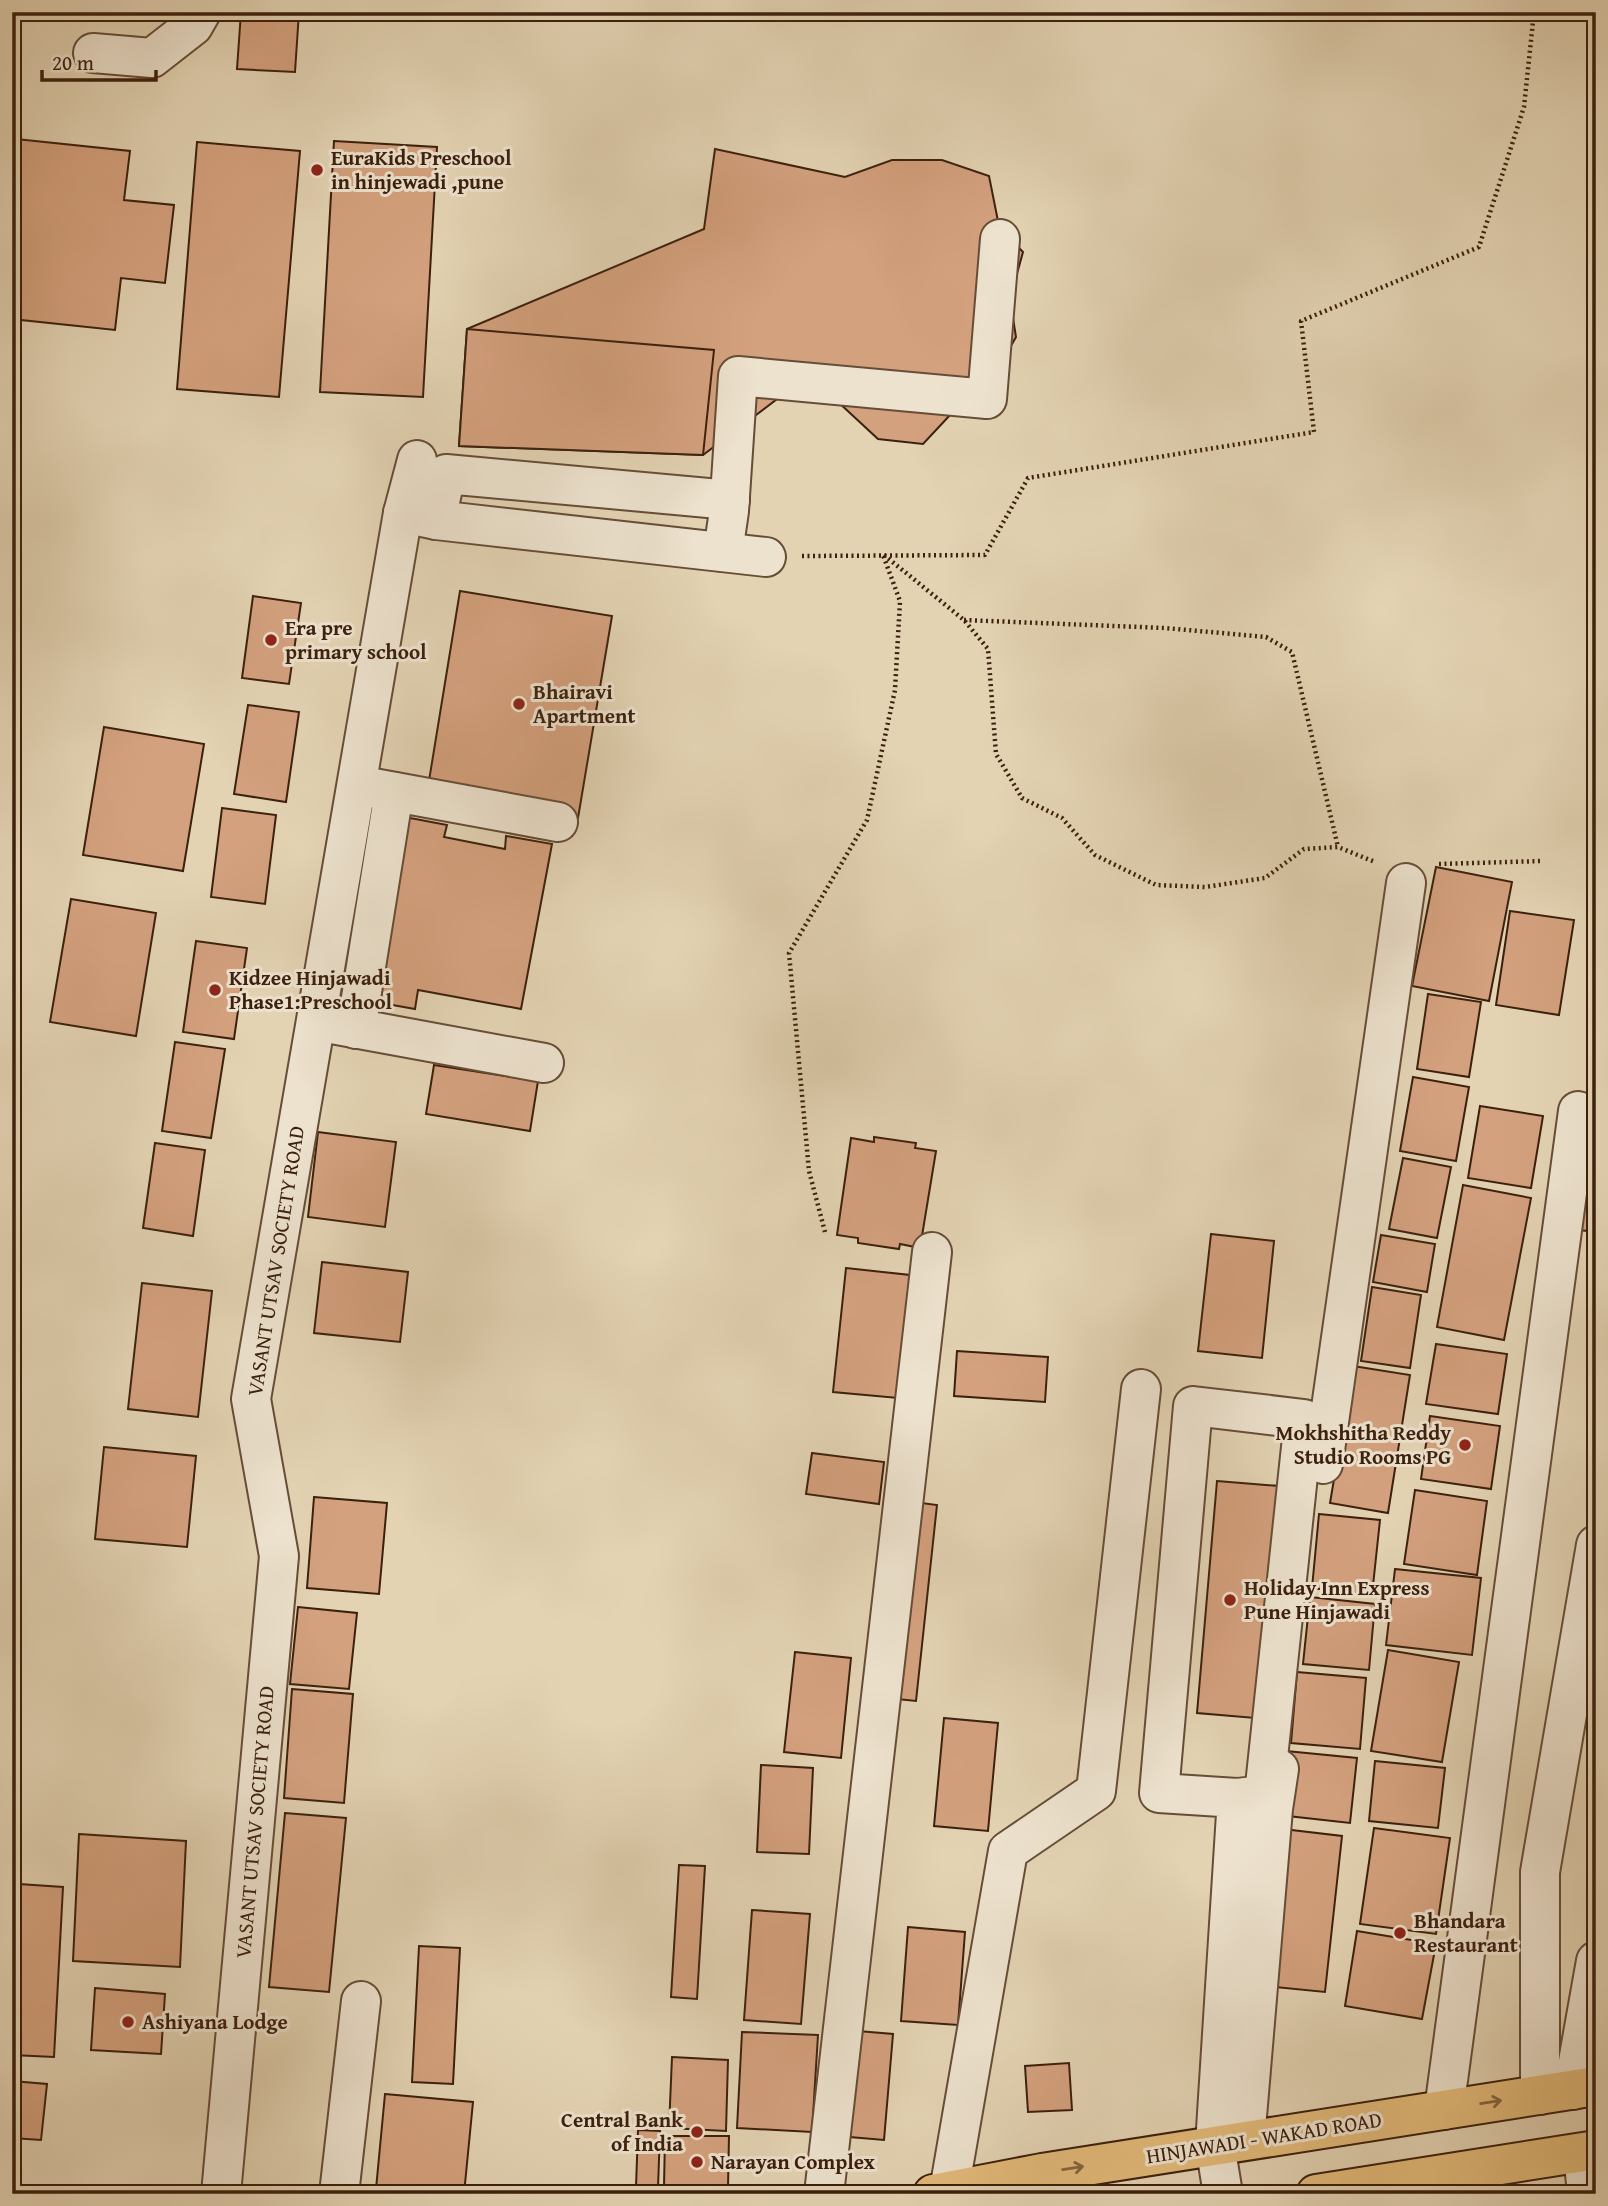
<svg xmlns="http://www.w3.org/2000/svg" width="1608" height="2206" font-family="'Gentium Book Plus',serif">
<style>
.building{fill:#d4a17e;stroke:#3c200e;stroke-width:2}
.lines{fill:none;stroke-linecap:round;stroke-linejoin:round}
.minor-casing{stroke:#664d37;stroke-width:42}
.major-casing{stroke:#3c200e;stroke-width:42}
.path{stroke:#3c200e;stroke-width:4.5;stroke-dasharray:2 3.5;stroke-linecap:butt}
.minor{stroke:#ede2ce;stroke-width:38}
.major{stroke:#e2ba7a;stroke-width:38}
.oneway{stroke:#87653f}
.poi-dot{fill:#8f2418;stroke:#ede2ce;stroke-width:2.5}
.labels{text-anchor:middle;stroke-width:6;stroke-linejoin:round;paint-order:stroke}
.poi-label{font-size:21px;font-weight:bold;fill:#3c200e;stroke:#ede2ce;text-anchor:start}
.street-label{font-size:21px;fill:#3c200e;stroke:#ede2ce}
</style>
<rect width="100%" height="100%" fill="#e3d3b3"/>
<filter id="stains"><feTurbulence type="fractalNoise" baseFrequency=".00286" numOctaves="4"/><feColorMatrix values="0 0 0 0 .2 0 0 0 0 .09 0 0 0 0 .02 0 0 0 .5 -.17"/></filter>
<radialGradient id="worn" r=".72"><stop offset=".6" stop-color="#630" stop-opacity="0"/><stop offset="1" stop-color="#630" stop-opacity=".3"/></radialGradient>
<g class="building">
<polygon points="241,12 299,12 295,72 237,69"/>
<polygon points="16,139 130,151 124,200 174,205 165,283 121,278 115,330 12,319 12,173"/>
<polygon points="334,141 437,147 423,397 320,392"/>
<polygon points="197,142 300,151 279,397 177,389"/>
<polygon points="715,149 845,177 892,160 942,160 989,176 999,226 1023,252 1010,299 1016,337 992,379 951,414 923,444 878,439 809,375 703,455 459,446 467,329 704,229"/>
<polygon points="467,329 714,350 703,455 459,446"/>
<polygon points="460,591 612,616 578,818 427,793"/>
<polygon points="253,596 301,603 289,684 242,678"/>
<polygon points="248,705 299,712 286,802 234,794"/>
<polygon points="104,727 204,744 183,871 83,855"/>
<polygon points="222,808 276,815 265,904 211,897"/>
<polygon points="405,817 447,825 444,837 505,849 506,836 552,844 521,1009 418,990 415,1009 370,1001"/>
<polygon points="1436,867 1512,882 1489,1001 1412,986"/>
<polygon points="71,899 156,913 136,1036 50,1022"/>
<polygon points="1510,911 1574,920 1559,1015 1496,1005"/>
<polygon points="196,941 247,948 234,1039 183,1032"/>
<polygon points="1428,994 1481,1002 1469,1077 1417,1069"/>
<polygon points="175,1042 225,1049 211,1138 162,1131"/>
<polygon points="434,1065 538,1081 530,1131 426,1114"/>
<polygon points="1413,1077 1469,1087 1456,1161 1400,1151"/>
<polygon points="1480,1106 1543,1116 1531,1188 1468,1178"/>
<polygon points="318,1132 396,1142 385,1227 308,1217"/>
<polygon points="874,1137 916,1143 915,1148 936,1151 920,1248 900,1244 899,1249 858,1243 858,1238 837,1235 851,1138 874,1142"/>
<polygon points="155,1143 205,1150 193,1236 143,1228"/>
<polygon points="1403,1158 1451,1167 1437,1238 1389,1229"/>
<polygon points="1580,1159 1596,1161 1596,1232 1570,1229"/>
<polygon points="1463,1185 1531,1198 1504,1340 1437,1327"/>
<polygon points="1211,1234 1274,1241 1262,1358 1198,1351"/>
<polygon points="1381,1235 1435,1244 1427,1292 1373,1282"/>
<polygon points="322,1262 408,1272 400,1342 314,1333"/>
<polygon points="846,1268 910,1275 898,1398 833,1392"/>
<polygon points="142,1283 212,1291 198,1417 128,1409"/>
<polygon points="1372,1287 1421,1295 1410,1368 1361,1361"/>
<polygon points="1436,1344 1507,1354 1498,1414 1426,1404"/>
<polygon points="957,1351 1048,1357 1045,1402 954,1396"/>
<polygon points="1353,1366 1410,1375 1388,1513 1330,1503"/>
<polygon points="1430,1416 1500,1426 1491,1489 1421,1479"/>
<polygon points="104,1447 196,1456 187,1547 95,1539"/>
<polygon points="812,1453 884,1462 879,1504 806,1494"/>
<polygon points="1217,1481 1292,1487 1255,1718 1197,1713"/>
<polygon points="1415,1490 1487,1501 1477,1575 1404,1564"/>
<polygon points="314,1497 387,1503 379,1594 307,1588"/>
<polygon points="899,1500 937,1505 916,1701 878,1697"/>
<polygon points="1319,1514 1380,1520 1372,1595 1312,1588"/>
<polygon points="1395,1569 1481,1578 1472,1655 1386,1645"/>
<polygon points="1310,1597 1375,1604 1369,1670 1303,1664"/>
<polygon points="298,1607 357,1613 349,1689 290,1684"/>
<polygon points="1388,1650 1459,1662 1442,1762 1371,1751"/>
<polygon points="795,1652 851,1658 841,1758 784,1752"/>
<polygon points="1297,1672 1366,1678 1360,1749 1291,1743"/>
<polygon points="292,1689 353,1694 344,1803 284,1798"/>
<polygon points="944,1718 998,1723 988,1831 934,1826"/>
<polygon points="1286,1751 1357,1758 1350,1823 1279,1815"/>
<polygon points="1375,1761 1445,1768 1438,1828 1369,1821"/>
<polygon points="761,1765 813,1768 809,1854 757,1852"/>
<polygon points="285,1813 346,1818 329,1992 269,1987"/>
<polygon points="1374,1828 1450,1838 1436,1934 1360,1924"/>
<polygon points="1283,1829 1342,1836 1325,1992 1265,1986"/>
<polygon points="79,1834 186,1841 180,1967 73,1961"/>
<polygon points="679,1865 705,1866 697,1999 671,1997"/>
<polygon points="19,1884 63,1887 54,2057 12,2055 12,2009"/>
<polygon points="752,1910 810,1914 801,2024 744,2020"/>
<polygon points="908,1927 965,1932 958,2025 901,2021"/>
<polygon points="1357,1931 1436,1944 1422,2019 1345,2006"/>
<polygon points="419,1946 460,1948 453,2084 412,2082"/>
<polygon points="95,1988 165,1994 161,2054 91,2050"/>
<polygon points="846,2030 893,2034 884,2140 838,2136"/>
<polygon points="742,2032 818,2035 812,2132 737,2128"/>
<polygon points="672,2057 728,2060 726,2131 669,2128"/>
<polygon points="1069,2063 1072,2110 1028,2112 1025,2066"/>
<polygon points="12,2081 47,2084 41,2140 12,2138"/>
<polygon points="385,2094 473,2102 464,2194 430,2194 376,2189"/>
<polygon points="638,2130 660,2131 658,2188 636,2187"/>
<polygon points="665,2136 729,2136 728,2188 664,2187"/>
</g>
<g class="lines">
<g class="minor-casing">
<g id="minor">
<polyline points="93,53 152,58 193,26 201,12"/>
<polyline points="403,513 436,520 766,557"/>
<polyline points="436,520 446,474 730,500"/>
<polyline points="723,552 729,511 738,376 987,399 1000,239"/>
<polyline points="368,787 558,822"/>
<polyline points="332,1024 544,1063"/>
<polyline points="356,1029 394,792"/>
<polyline points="1323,1464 1406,883"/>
<polyline points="1573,2090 1596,1961"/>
<polyline points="1540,2095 1540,1872 1596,1545"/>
<polyline points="1444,2110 1578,1111"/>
<polyline points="1245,2140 1273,1809 1279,1769"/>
<polyline points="1583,2153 1587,2194"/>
<polyline points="949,2191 1008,1851 1096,1791 1141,1389"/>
<polyline points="221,2194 279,1556 251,1399 403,513 417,460"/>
<polyline points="339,2194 361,2001"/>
<polyline points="824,2194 932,1252"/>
<polyline points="1223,2194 1215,2145 1237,1798 1159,1793 1193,1406 1304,1419 1264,1795 1237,1798"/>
</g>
</g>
<g class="major-casing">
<g id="major">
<polyline points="933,2194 1042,2173 1596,2086"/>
<polyline points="1316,2194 1596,2150"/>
</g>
</g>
<g class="path">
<polyline points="884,555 964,620 988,649 996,754 1022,798 1062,818 1095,855 1156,885 1205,887 1265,878 1304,849 1338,847 1375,862"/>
<polyline points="802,556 985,555 1028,478 1314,432 1301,321 1479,247 1524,107 1534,12"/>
<polyline points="964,620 1165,628 1266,637 1292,652 1338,847"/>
<polyline points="1439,864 1542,861"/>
<polyline points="825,1232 809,1171 789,953 867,820 895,690 900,601 883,555"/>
</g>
<use href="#minor" class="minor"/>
<use href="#major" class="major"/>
</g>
<defs><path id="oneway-shaft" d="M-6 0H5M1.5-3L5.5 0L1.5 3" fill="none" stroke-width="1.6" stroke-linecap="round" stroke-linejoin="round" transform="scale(1.75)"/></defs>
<g class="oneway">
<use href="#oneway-shaft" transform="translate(1491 2102) rotate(-9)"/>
<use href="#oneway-shaft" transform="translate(1073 2168) rotate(-9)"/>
</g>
<g class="poi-dot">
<circle cx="317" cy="170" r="7"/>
<circle cx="271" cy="640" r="7"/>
<circle cx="519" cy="704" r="7"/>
<circle cx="215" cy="990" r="7"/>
<circle cx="1465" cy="1445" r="7"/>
<circle cx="1230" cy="1600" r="7"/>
<circle cx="1400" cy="1933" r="7"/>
<circle cx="128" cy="2022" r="7"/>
<circle cx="697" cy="2132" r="7"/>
<circle cx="697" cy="2162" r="7"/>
</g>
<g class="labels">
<g class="poi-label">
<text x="331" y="165">EuraKids Preschool<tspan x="331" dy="24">in hinjewadi ,pune</tspan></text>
<text x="285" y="635">Era pre<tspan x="285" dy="24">primary school</tspan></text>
<text x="533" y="699">Bhairavi<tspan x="533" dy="24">Apartment</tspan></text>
<text x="229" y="985">Kidzee Hinjawadi<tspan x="229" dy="24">Phase1:Preschool</tspan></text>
<text x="1451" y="1440" text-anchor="end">Mokhshitha Reddy<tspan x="1451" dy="24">Studio Rooms PG</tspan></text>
<text x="1244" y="1595">Holiday Inn Express<tspan x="1244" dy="24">Pune Hinjawadi</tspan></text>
<text x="1414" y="1928">Bhandara<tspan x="1414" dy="24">Restaurant</tspan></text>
<text x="142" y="2029">Ashiyana Lodge</text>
<text x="683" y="2127" text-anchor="end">Central Bank<tspan x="683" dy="24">of India</tspan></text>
<text x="711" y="2169">Narayan Complex</text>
</g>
<g class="street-label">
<text transform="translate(276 1261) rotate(-81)" y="7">VASANT UTSAV SOCIETY ROAD</text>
<text transform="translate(255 1822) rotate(-85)" y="7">VASANT UTSAV SOCIETY ROAD</text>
<text transform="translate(1264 2138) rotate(-9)" y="7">HINJAWADI - WAKAD ROAD</text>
</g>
</g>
<rect width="1608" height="2206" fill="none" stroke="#e3d3b3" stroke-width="42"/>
<rect x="14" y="14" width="1580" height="2178" fill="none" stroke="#3c200e" stroke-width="3.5"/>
<rect x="21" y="21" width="1566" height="2164" fill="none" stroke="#3c200e" stroke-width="2"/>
<path d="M42 70v10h114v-10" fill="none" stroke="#3c200e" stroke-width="3.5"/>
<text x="52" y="70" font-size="21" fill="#3c200e" stroke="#ede2ce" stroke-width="5" paint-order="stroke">20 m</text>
<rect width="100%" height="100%" filter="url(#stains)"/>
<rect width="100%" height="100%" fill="url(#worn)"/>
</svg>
